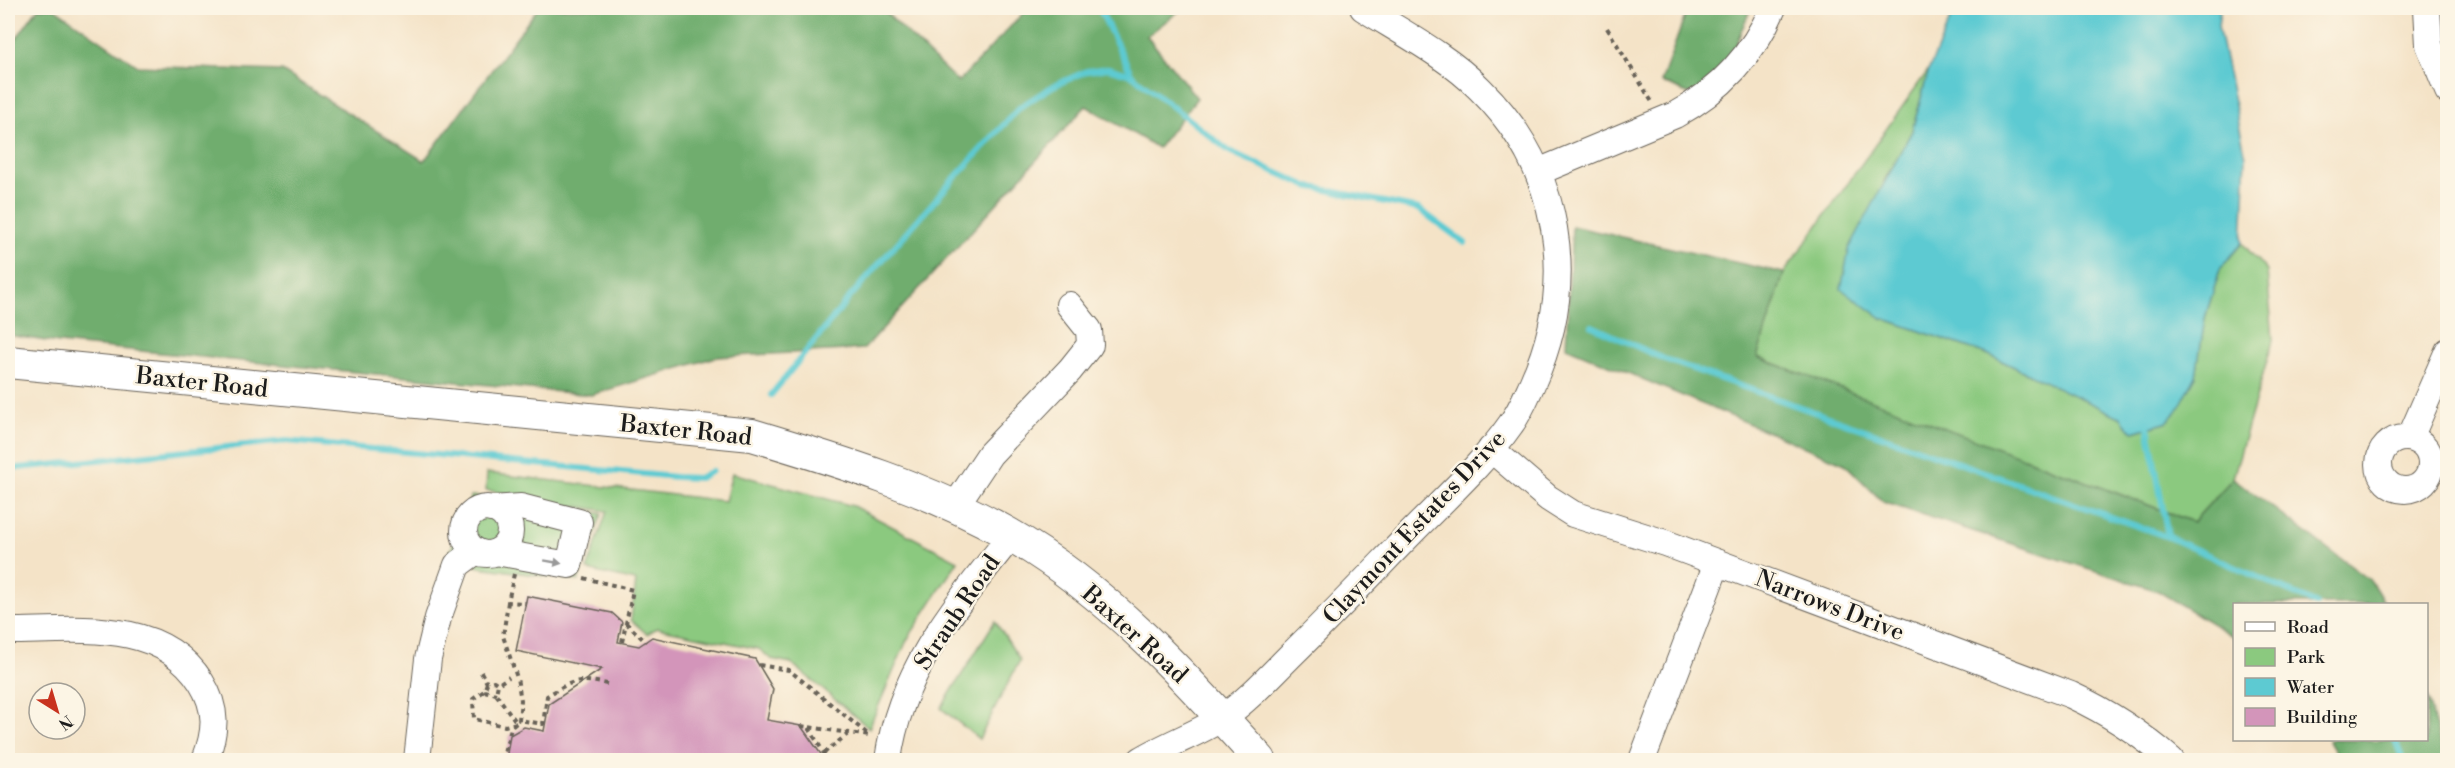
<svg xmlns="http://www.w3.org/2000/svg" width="2455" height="768" font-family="'Libre Bodoni',serif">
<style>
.green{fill:#8bc97f;stroke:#54724e;stroke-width:1.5}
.forest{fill:#70ad6e;stroke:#466445;stroke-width:1.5}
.water{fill:#5dcad2;stroke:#3c7377;stroke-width:1.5}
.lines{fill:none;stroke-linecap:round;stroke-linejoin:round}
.stream{stroke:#5dcad2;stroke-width:6}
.building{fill:#d395ba}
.minor-casing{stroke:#686258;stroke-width:28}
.major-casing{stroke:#686258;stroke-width:34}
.path{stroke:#686258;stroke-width:4;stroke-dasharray:4.5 4.5;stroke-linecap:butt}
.minor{stroke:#fff;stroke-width:26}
.major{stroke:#fff;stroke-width:32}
.oneway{fill:#999}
.labels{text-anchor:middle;stroke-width:5;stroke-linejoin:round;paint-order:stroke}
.street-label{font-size:24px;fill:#1c1c1c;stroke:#fcf5e5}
</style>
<rect width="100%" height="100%" fill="#fcf5e5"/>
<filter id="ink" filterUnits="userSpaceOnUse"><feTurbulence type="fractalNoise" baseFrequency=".0167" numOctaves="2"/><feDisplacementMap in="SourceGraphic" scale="12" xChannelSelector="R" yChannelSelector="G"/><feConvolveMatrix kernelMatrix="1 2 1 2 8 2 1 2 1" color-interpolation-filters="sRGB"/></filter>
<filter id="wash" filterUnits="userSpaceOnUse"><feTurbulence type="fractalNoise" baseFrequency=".008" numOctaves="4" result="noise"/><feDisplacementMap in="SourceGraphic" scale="24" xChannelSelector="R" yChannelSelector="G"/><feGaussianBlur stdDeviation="1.35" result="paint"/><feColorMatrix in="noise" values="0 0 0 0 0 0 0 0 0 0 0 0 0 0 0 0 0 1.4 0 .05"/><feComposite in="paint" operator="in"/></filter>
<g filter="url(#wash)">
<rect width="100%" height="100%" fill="#f4e3c7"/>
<g class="green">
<polygon points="1929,69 1912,131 1884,181 1882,318 1987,354 2120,417 2134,432 2165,423 2196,376 2205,318 2220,269 2242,243 2267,271 2273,340 2233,478 2193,522 1757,357 1784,273"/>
<polygon points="487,473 725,501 732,473 853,506 958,561 907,640 869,728 791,663 771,659 759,649 657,628 647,634 631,620 636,581 587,570 607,511 556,503 602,514 578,581 479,567 449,554 471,496 510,499 510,494 486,490"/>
<polygon points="995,621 1020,660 979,739 941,708"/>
</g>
<g class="forest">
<polygon points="38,8 54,8 138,66 282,71 424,161 538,8 881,8 958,82 1028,8 1183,8 1147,36 1197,98 1158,148 1086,106 864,349 716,357 591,395 59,343 8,335 8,50"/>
<polygon points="1688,8 1751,8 1729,61 1704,100 1661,82"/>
<polygon points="1572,226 1784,273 1757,357 2193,522 2233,478 2371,581 2385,604 2234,604 2234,637 2158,591 1883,502 1845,464 1566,347"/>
<polygon points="2427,697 2446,760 2340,760 2328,740 2426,740"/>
</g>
<polygon class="water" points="1955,8 2220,8 2218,26 2246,157 2242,243 2220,269 2205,318 2196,376 2177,411 2165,423 2133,432 2120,417 1987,354 1882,318 1841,289 1849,249 1912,131 1929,69"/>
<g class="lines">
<g class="stream">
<polyline points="1099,8 1132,75"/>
<polyline points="1592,326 1664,359 2168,537"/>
<polyline points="771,395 850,297 952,181 1020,107 1053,86 1087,71 1108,68 1132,75 1229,151 1307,186 1419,209 1465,243"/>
<polyline points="2147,421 2168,537 2317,604"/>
<polyline points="8,469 286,441 676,477 699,478 712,471"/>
<polyline points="2395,740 2403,760"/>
</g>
</g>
<g id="blocks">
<polygon class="building" points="527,596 612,613 622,622 618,642 639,646 652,637 755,659 773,689 767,720 801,726 825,760 506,760 510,735 524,727 544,731 549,704 602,669 516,651"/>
</g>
</g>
<g filter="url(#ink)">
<use href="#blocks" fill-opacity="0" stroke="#686258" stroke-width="1.5"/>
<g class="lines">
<g class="minor-casing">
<g id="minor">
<polyline points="2427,8 2429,45 2448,91"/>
<path d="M 1538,172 L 1675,115 C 1721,90 1753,55 1773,8"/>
<circle cx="2405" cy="464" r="26"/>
<polyline points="2410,438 2448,351"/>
<path d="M 1491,449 L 1548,498 L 1573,514 L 1665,543 L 2071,695 C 2108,712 2140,733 2171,760"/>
<polyline points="954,508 990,454 1070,370 1090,345 1089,330 1069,305"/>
<circle cx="487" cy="531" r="23"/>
<polyline points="491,509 521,507 579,522 569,565 496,552"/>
<path d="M 8,631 C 74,631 160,617 201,682 C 218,709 216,732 205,760"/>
<polyline points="417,760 428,659 438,618 457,565 476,551"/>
<path d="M 888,760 C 900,670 956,605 1011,536"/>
<path d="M 1141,760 C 1167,744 1197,734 1222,718 C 1247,701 1269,677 1290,656 C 1331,616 1371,574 1411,533 C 1445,498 1483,464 1511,424 C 1520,412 1526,397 1532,384 C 1579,281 1561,169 1480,89 C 1449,57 1401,32 1363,8"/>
<polyline points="1642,760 1717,563"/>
</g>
</g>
<g class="major-casing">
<path id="major" d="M 8,362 L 752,435 C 839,461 928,488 1007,533 C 1106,589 1186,677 1260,760"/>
</g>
<g class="path">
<polyline points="1607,28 1652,102"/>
<polyline points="514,574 508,602 526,603"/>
<polyline points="584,578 633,590 622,642"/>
<path d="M 508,602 L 503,636 L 517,678 L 521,700 L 519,720 L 543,724 L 547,696 C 573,680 577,678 607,684"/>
<polyline points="626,623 646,642"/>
<polyline points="759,665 789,670 870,736"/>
<polyline points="481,672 487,683 494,681 498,684"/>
<polyline points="487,683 484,691 473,699 474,719 505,726 517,723 496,694 498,684 509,677"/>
<polyline points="484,691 496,694"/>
<polyline points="801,726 870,736"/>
<polyline points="809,728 828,760"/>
<polyline points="824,753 848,734"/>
<polyline points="502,760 511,728 516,723"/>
</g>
<use href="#minor" class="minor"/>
<use href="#major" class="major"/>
</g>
<defs><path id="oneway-solid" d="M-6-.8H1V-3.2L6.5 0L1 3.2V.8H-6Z" transform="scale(1.5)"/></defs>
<use class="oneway" href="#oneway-solid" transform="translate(553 562) rotate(10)"/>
</g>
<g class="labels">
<g class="street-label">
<text transform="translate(202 382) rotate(6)" y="8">Baxter Road</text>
<text transform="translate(686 430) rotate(6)" y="8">Baxter Road</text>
<text transform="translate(1414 527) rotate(-47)" y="8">Claymont Estates Drive</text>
<text transform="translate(1830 605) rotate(21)" y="8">Narrows Drive</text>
<text transform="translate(957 612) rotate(-56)" y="8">Straub Road</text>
<text transform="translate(1135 634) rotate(42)" y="8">Baxter Road</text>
</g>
</g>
<rect width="2455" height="768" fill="none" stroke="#fcf5e5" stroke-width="30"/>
<rect x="2233" y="603" width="195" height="138" fill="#fcf5e5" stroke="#a29e95" stroke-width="1.5"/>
<rect x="2245" y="622" width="30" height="9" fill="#ffffff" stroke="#a29e95" stroke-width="1.5"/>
<text x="2287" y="633" font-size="18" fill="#1c1c1c">Road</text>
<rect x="2245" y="648" width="30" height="18" fill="#8bc97f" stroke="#a29e95" stroke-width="1.5"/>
<text x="2287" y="663" font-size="18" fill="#1c1c1c">Park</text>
<rect x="2245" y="678" width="30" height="18" fill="#5dcad2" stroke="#a29e95" stroke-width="1.5"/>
<text x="2287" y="693" font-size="18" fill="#1c1c1c">Water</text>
<rect x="2245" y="708" width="30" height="18" fill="#d395ba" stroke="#a29e95" stroke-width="1.5"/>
<text x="2287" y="723" font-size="18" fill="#1c1c1c">Building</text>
<g transform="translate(57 711) rotate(143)"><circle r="28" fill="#fcf5e5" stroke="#a29e95" stroke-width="1.5"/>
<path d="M0-4.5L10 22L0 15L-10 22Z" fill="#c8321e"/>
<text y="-9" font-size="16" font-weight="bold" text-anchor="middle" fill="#1c1c1c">N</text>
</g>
</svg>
